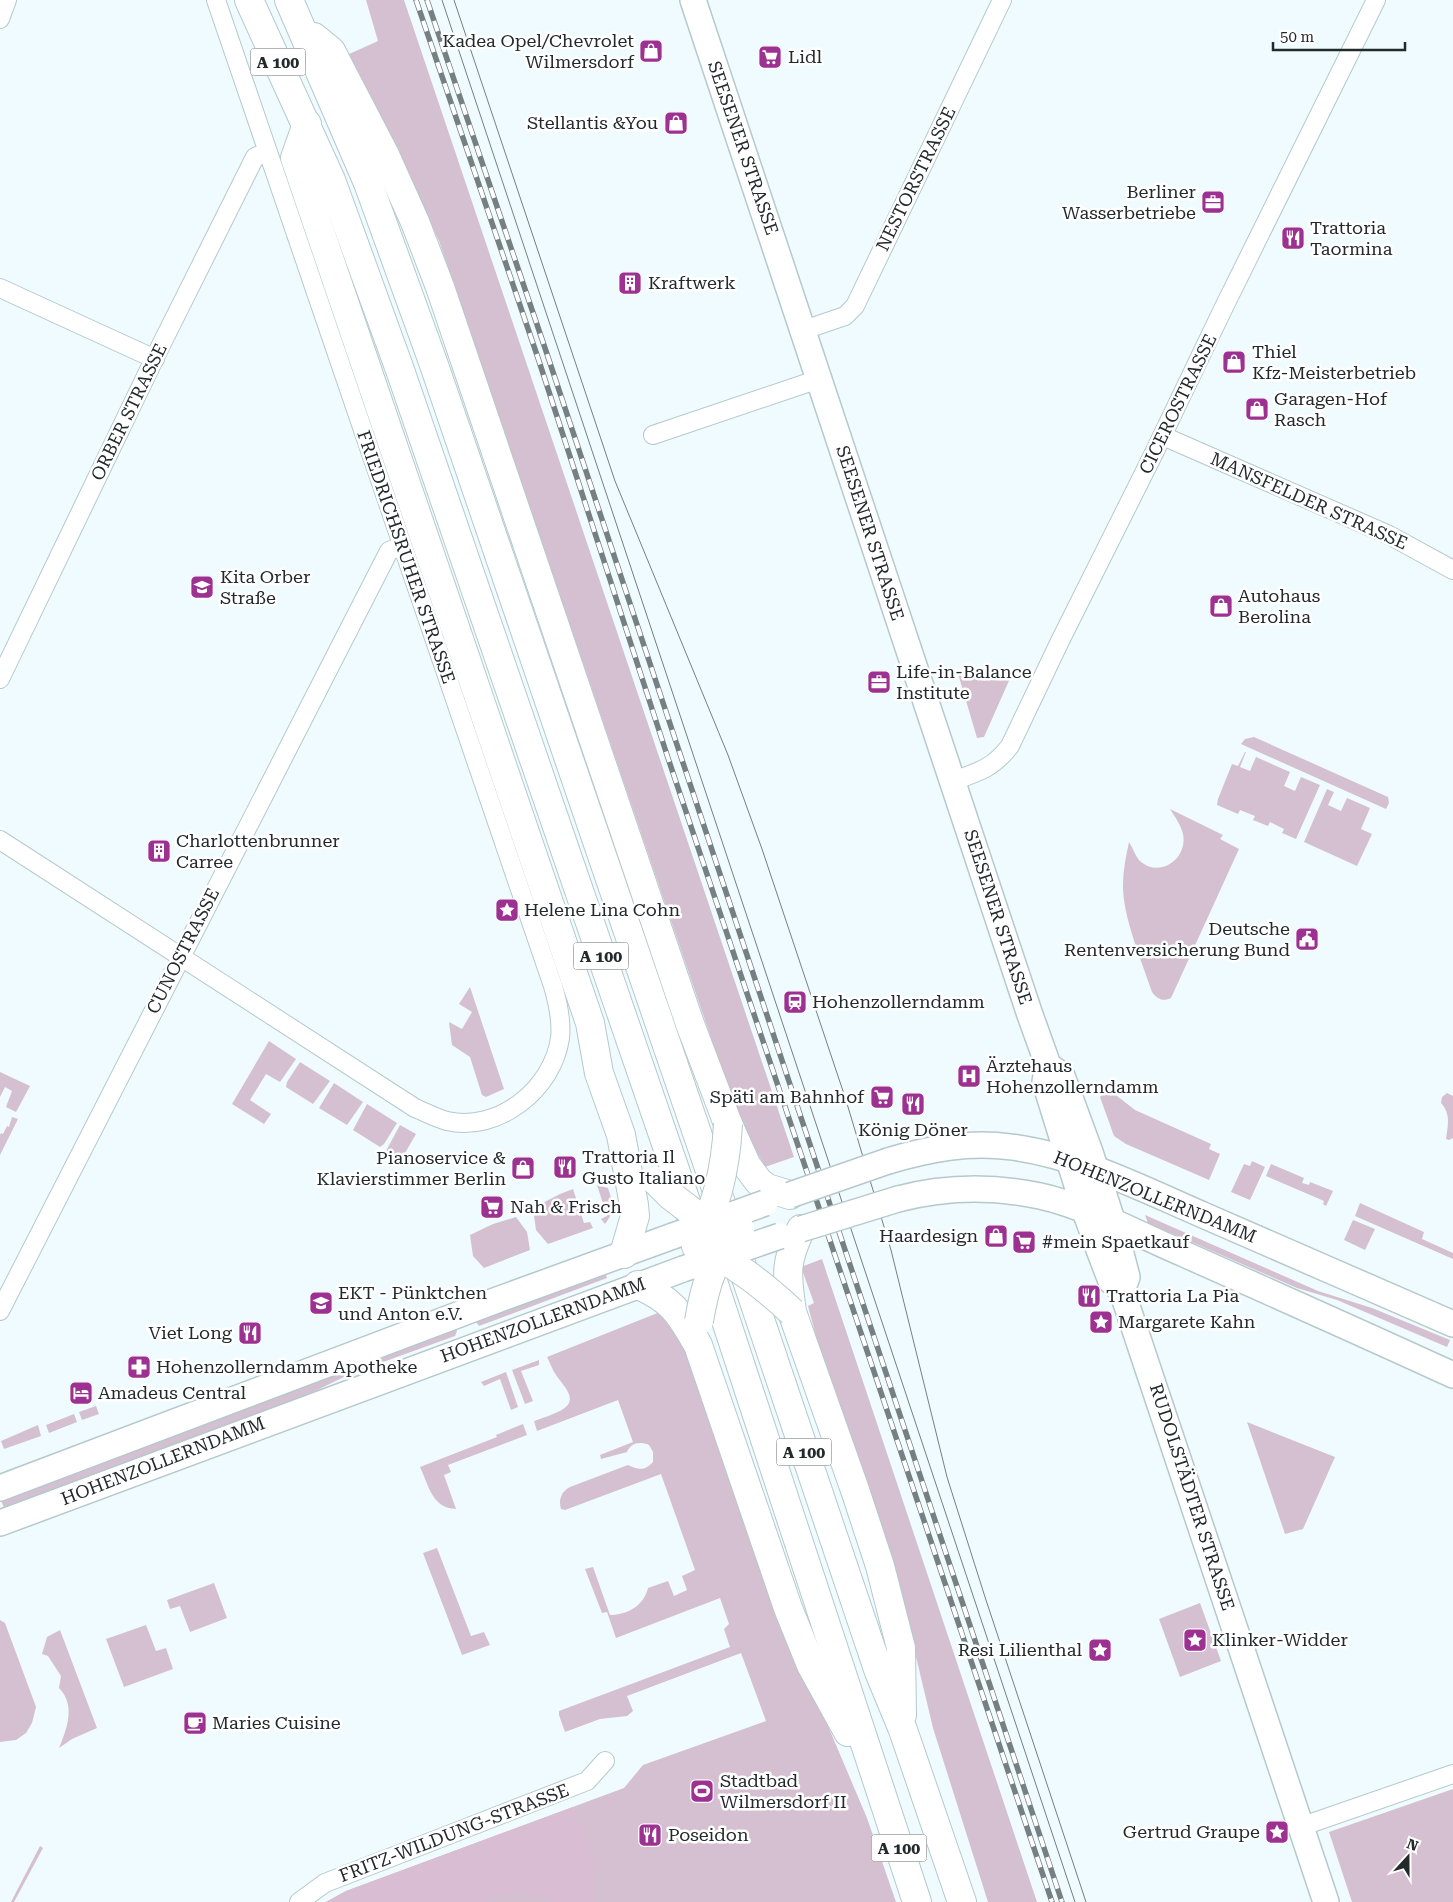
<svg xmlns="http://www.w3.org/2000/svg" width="1453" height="1902" font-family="'Roboto Serif',serif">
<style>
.green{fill:#d5c0d1}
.forest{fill:#d9bed3}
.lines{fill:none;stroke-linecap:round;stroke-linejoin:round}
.street-casing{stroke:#b5c9cd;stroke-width:20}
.secondary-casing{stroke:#b5c9cd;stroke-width:28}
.highway-casing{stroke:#b5c9cd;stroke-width:30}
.street{stroke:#fff;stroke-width:18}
.secondary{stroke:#fff;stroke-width:25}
.highway{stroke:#fff;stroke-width:28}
.tram{stroke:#767f81;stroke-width:1}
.rail-casing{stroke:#767f81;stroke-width:5.5}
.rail{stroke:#fff;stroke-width:4;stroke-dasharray:11;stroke-linecap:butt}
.secondary-bridge-casing{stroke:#b5c9cd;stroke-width:28;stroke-linecap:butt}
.highway-bridge-casing{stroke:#b5c9cd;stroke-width:30;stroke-linecap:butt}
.secondary-bridge{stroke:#fff;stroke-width:25}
.highway-bridge{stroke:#fff;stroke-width:28}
.labels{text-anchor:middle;stroke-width:5;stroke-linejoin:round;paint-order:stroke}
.shield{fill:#fff;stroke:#656a6b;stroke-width:1}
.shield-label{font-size:16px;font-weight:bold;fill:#232a2c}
.poi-label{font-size:18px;fill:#232a2c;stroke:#fff;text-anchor:start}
.street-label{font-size:18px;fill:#232a2c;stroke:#fff}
</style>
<rect width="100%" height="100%" fill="#effbfe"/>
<g class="green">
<polygon points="366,0 404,0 794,1157 765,1167 739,1120 439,241 372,102 347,55 378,41"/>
<polygon points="957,670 985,678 1012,674 984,737 977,738"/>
<polygon points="1254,737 1388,797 1389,803 1386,809 1241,744 1245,739"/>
<polygon points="1245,752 1246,752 1240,767 1250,771 1256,757 1290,772 1284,786 1295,791 1301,777 1320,785 1296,839 1282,833 1284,829 1270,822 1268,826 1253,820 1255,816 1240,810 1238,814 1217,805 1218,799 1232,764 1238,766"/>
<polygon points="1327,789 1334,792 1328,805 1341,811 1347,798 1370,808 1361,829 1372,834 1357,866 1304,842"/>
<path d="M 1170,809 L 1223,835 L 1220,839 L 1239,849 L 1171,998 C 1163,1002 1157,999 1152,992 C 1142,962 1122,915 1123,884 C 1123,870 1126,856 1129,842 C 1133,848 1136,858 1141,862 C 1161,878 1188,858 1183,834 C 1181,825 1175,817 1170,809 Z"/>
<polygon points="470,987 504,1089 486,1097 482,1095 470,1057 452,1045 449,1022 462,1029 472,1012 459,1004"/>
<polygon points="269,1041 296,1059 280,1082 266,1074 250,1100 271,1114 264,1124 232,1104"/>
<polygon points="300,1062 330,1081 313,1104 286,1087 287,1082"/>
<polygon points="0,1072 30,1086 16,1112 6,1107 12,1091 5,1087 0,1097"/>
<polygon points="334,1083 363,1102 347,1125 319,1108"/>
<polygon points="1108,1089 1135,1110 1211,1144 1209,1149 1220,1154 1209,1180 1126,1144 1114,1136 1100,1097"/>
<path d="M 1447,1093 L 1453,1096 L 1453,1138 L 1449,1140 L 1446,1139 C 1448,1125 1451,1114 1441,1103 L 1442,1097 Z"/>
<polygon points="367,1104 397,1123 384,1144 380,1147 353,1130"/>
<polygon points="12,1117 18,1119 0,1155 0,1135 1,1133 3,1134 7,1126 9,1127"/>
<polygon points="400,1125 416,1134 401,1160 386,1151"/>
<polygon points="1252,1161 1265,1167 1250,1200 1231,1192 1244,1164 1250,1166"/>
<polygon points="1271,1164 1304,1178 1302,1183 1309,1185 1310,1182 1333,1191 1326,1206 1323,1204 1324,1201 1266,1176"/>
<path d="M 597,1185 L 608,1188 C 613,1204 616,1210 605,1224 L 601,1219 L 607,1216 Z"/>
<polygon points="573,1189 584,1223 590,1222 593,1228 548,1244 536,1230 533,1208 560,1194"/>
<polygon points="1360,1203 1424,1232 1422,1239 1453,1253 1453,1259 1355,1216"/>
<polygon points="1145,1215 1318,1291 1372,1308 1450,1340 1447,1347 1337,1300 1297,1288 1148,1223"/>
<polygon points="516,1217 527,1232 530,1250 484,1268 473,1256 470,1235 493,1224"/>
<polygon points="1353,1220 1375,1229 1365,1250 1344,1240"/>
<polygon points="822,1259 1037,1902 988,1902 933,1728 907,1619 821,1355 808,1306 814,1303 801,1267"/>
<polygon points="604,1270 607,1278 479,1326 476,1322 476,1321"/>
<path d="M 665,1310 L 688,1352 L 783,1620 L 867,1818 L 896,1902 L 326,1902 L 346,1891 L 624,1788 L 643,1765 L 766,1721 L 741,1653 L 627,1696 L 633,1711 L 627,1716 L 600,1719 L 565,1732 L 559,1715 L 559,1711 L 730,1647 L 724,1629 L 729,1624 L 720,1598 L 616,1638 L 607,1612 L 602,1613 L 585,1569 L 593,1567 L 610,1615 L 612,1615 C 629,1614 644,1605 648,1588 L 668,1581 L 674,1596 L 687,1590 L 682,1576 L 695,1570 L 661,1474 L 565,1510 L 561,1509 C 558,1499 562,1491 570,1487 L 628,1465 C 638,1470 645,1471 653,1462 L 653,1452 L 649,1445 C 639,1441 631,1443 627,1452 L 601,1459 L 600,1455 L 633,1442 L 618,1400 L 537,1431 L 534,1421 C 542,1418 552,1415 560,1411 C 581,1400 563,1386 556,1375 C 552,1369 550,1363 547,1357 Z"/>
<polygon points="456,1329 457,1331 455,1336 350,1374 303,1397 260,1415 5,1510 0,1498"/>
<polygon points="539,1360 539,1365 521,1371 533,1401 525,1404 512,1370"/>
<polygon points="506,1372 518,1407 511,1410 500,1379 484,1386 481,1382"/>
<polygon points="96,1406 99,1414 82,1420 79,1412"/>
<polygon points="74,1414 77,1422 49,1433 46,1425"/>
<polygon points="1247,1422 1335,1457 1303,1529 1285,1534"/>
<path d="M 523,1424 L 527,1435 L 448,1465 L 451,1472 L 444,1475 L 456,1509 C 432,1508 429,1486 420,1467 L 497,1437 L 496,1435 Z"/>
<polygon points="38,1425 41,1436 4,1449 1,1441"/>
<polygon points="437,1548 471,1636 484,1632 490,1645 462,1655 423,1553"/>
<polygon points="214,1583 227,1618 190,1632 180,1606 170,1609 167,1600"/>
<polygon points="1200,1603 1221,1661 1180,1677 1159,1619"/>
<polygon points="0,1620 5,1623 36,1707 32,1723 26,1733 16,1740 0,1742"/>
<polygon points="146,1625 156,1651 166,1648 173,1669 124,1687 106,1639"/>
<path d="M 60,1630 L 97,1728 L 72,1739 L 59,1748 C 67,1729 76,1705 59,1688 L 61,1676 L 48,1656 L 42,1654 L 47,1637 Z"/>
<polygon points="1453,1789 1453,1902 1352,1902 1329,1832"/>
<polygon points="40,1846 43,1848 14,1902 11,1902"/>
</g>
<path class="forest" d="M 573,1807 C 591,1845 597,1859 593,1902 L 554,1902 L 541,1896 L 525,1892 L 506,1892 L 483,1902 L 326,1902 L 346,1891 Z"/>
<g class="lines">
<g class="street-casing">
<g id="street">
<polyline points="0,19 7,0"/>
<polyline points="0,288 155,359"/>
<polyline points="804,330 845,316 855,306 1002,0"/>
<polyline points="653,435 819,379"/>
<polyline points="1163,436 1389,535 1453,570"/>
<polyline points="0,679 161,345 255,157 267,152"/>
<path d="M 953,781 C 979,772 993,768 1010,746 L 1060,641 L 1153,455 L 1224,307 L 1376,0"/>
<path d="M 0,840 L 415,1108 C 425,1112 436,1118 447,1121 C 498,1133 553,1089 560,1038 C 562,1020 558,1003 553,986 L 216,0"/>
<polyline points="0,1311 389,551 402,546"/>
<polyline points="1300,1827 1453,1774"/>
<polyline points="299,1902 325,1883 587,1781 605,1761"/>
</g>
</g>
<g class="secondary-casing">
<g id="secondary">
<polyline points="693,0 1029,1012 1048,1065 1062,1076 1090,1152 1113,1223 1127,1277 1122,1291"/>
<polyline points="1048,1065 1045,1082 1085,1211 1101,1255 1111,1281 1122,1291 1326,1902"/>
<path d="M 888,1161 C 928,1149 969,1141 1011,1147 C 1076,1155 1143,1189 1203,1215 C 1286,1251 1370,1288 1453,1324"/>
<path d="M 898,1199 C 944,1187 993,1186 1040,1196 C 1086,1206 1140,1235 1184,1254 C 1274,1294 1364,1334 1453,1375"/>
<polyline points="0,1488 497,1300 673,1236"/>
<polyline points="0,1523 683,1269"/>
</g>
</g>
<g class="highway-casing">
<g id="highway">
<polyline points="249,0 331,180 400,370 693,1222"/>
<polyline points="289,0 368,183 433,362 721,1203"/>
<polyline points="314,37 331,51 385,155 415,222 440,287 690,1024 728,1124 747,1166 759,1182 767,1188 790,1195"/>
<polyline points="307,124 295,158 590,1023 599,1073 621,1135 634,1205 635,1216 624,1254"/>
<path d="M 801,1229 C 784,1264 787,1275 792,1312 L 855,1490 L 880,1566 L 901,1648 L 902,1715"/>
<polyline points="706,1260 917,1902"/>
<polyline points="740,1260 879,1672 903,1730 962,1902"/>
<path d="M 638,1285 C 673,1300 680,1314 698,1345 L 788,1608 L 811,1665 L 848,1732"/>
</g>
</g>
<use href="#street" class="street"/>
<use href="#secondary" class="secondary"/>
<use href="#highway" class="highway"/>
<g class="tram">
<polyline points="442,0 1075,1902"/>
<polyline points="454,0 615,481 728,755 762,849 845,1097 891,1250 947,1477 985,1597 1086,1902"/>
</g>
<g class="rail-casing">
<g id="rail">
<polyline points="416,0 538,358 668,758 1052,1902"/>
<polyline points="427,0 547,354 1062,1902"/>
</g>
</g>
<use href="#rail" class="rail"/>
<g class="secondary-bridge-casing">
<g id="secondary-bridge">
<polyline points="790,1195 888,1161"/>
<polyline points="801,1229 898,1199"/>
<polyline points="673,1236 765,1203"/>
<polyline points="683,1269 780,1236"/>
</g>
</g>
<g class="highway-bridge-casing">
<g id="highway-bridge">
<path d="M 728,1124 C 726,1166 716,1209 696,1246 C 733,1261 763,1285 792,1312"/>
<polyline points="656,1181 670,1195 708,1224 724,1226"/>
<path d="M 699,1321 C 706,1279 713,1261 740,1229"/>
</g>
</g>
<use href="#secondary-bridge" class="secondary-bridge"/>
<use href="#highway-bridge" class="highway-bridge"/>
</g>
<defs>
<g id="shop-square" transform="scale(1.25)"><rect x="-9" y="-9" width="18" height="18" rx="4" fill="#9d3191" stroke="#fff"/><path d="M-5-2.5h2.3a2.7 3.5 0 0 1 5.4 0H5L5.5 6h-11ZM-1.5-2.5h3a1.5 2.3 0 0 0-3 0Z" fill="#fff"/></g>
<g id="supermarket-square" transform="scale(1.25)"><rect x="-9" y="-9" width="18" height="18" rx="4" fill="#9d3191" stroke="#fff"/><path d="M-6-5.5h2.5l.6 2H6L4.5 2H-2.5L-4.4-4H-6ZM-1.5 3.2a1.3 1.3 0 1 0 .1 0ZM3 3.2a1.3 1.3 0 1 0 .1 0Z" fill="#fff"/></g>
<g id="office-square" transform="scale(1.25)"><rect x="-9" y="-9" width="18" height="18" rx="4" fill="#9d3191" stroke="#fff"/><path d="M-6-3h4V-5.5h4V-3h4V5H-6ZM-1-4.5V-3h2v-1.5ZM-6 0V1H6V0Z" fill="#fff"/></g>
<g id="restaurant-square" transform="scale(1.25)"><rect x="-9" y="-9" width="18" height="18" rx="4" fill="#9d3191" stroke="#fff"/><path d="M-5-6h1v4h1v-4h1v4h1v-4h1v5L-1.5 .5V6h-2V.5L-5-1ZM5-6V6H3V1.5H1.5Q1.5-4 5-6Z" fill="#fff"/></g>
<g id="building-square" transform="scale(1.25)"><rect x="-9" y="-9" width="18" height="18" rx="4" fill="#9d3191" stroke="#fff"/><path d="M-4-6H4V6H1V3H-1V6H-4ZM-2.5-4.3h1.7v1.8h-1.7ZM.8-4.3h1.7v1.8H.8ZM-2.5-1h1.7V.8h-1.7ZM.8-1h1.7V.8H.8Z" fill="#fff"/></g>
<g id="school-square" transform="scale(1.25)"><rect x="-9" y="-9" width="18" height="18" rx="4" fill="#9d3191" stroke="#fff"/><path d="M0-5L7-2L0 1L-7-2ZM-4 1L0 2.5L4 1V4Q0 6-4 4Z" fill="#fff"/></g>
<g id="sight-square" transform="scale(1.25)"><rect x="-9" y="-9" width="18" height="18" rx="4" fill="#9d3191" stroke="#fff"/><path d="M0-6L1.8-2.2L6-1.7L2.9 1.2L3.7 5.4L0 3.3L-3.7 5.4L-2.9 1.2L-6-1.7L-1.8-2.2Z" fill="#fff"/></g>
<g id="civic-square" transform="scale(1.25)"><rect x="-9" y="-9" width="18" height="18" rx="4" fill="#9d3191" stroke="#fff"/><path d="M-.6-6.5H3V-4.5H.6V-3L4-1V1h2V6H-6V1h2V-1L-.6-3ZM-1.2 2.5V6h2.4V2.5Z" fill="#fff"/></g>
<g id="station-square" transform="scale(1.25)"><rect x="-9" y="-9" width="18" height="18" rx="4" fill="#9d3191" stroke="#fff"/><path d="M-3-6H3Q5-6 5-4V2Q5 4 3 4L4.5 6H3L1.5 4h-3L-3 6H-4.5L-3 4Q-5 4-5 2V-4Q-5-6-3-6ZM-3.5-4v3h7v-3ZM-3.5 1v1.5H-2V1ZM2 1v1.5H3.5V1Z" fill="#fff"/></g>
<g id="hospital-square" transform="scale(1.25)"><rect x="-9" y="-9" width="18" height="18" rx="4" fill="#9d3191" stroke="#fff"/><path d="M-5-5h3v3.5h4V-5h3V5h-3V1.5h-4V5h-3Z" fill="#fff"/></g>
<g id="pharmacy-square" transform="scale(1.25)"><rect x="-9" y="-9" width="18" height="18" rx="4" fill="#9d3191" stroke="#fff"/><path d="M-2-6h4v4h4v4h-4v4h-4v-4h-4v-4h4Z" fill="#fff"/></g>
<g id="hotel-square" transform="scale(1.25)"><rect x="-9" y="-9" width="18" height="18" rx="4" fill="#9d3191" stroke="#fff"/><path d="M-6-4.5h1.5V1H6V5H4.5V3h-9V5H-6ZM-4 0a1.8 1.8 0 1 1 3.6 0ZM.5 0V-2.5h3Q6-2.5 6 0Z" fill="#fff"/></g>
<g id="cafe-square" transform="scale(1.25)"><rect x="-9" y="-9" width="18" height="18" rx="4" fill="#9d3191" stroke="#fff"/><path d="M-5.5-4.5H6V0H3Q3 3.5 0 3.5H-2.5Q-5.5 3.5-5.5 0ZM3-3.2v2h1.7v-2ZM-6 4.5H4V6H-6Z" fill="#fff"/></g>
<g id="stadium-square" transform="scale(1.25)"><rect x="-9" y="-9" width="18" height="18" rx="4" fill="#9d3191" stroke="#fff"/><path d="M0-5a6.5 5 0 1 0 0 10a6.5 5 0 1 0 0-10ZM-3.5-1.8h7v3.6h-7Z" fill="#fff"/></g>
</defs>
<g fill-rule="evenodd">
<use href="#shop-square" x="651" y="51"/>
<use href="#supermarket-square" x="770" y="57"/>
<use href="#shop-square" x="676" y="123"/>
<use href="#office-square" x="1213" y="202"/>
<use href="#restaurant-square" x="1293" y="238"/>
<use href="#building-square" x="630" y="283"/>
<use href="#shop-square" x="1234" y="362"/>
<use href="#shop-square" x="1257" y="409"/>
<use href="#school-square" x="202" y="587"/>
<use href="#shop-square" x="1221" y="606"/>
<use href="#office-square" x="879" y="682"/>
<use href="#building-square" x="159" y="851"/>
<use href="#sight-square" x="507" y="910"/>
<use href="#civic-square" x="1307" y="939"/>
<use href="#station-square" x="795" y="1002"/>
<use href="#hospital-square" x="969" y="1076"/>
<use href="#supermarket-square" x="882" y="1097"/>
<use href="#restaurant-square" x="913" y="1104"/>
<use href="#restaurant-square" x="565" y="1167"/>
<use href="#shop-square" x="523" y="1168"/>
<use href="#supermarket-square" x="492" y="1207"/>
<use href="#shop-square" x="996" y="1236"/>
<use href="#supermarket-square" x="1024" y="1242"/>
<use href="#restaurant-square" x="1089" y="1296"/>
<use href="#school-square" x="321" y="1303"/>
<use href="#sight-square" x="1101" y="1322"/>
<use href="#restaurant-square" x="250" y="1333"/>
<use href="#pharmacy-square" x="139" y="1367"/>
<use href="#hotel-square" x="81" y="1393"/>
<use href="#sight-square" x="1195" y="1640"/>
<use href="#sight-square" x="1100" y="1650"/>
<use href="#cafe-square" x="195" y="1723"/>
<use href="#stadium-square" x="702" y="1791"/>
<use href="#sight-square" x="1277" y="1832"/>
<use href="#restaurant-square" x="650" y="1835"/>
</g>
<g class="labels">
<g class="shield">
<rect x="250.5" y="48.5" width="55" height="27" rx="4"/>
<rect x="573.5" y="942.5" width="55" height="27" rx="4"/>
<rect x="776.5" y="1438.5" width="55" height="27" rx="4"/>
<rect x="871.5" y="1834.5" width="55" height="27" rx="4"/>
</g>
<g class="shield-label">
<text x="278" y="68">A 100</text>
<text x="601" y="962">A 100</text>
<text x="804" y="1458">A 100</text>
<text x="899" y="1854">A 100</text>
</g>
<g class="poi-label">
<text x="634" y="47" text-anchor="end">Kadea Opel/Chevrolet<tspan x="634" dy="21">Wilmersdorf</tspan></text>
<text x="788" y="63">Lidl</text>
<text x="658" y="129" text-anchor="end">Stellantis &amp;You</text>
<text x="1196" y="198" text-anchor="end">Berliner<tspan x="1196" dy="21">Wasserbetriebe</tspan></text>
<text x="1310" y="234">Trattoria<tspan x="1310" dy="21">Taormina</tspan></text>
<text x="648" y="289">Kraftwerk</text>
<text x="1252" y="358">Thiel<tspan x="1252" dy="21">Kfz-Meisterbetrieb</tspan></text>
<text x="1274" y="405">Garagen-Hof<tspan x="1274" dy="21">Rasch</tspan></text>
<text x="220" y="583">Kita Orber<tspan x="220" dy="21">Straße</tspan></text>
<text x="1238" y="602">Autohaus<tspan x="1238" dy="21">Berolina</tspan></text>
<text x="896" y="678">Life-in-Balance<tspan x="896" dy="21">Institute</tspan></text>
<text x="176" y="847">Charlottenbrunner<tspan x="176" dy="21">Carree</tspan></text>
<text x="524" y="916">Helene Lina Cohn</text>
<text x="1290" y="935" text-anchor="end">Deutsche<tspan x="1290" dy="21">Rentenversicherung Bund</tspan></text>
<text x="812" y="1008">Hohenzollerndamm</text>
<text x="986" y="1072">Ärztehaus<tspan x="986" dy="21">Hohenzollerndamm</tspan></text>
<text x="864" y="1103" text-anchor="end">Späti am Bahnhof</text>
<text x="913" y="1136" text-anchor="middle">König Döner</text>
<text x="582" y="1163">Trattoria Il<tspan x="582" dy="21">Gusto Italiano</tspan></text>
<text x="506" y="1164" text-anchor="end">Pianoservice &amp;<tspan x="506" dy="21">Klavierstimmer Berlin</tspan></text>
<text x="510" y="1213">Nah &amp; Frisch</text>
<text x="978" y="1242" text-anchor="end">Haardesign</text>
<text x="1042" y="1248">#mein Spaetkauf</text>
<text x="338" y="1299">EKT - Pünktchen<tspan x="338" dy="21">und Anton e.V.</tspan></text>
<text x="1106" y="1302">Trattoria La Pia</text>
<text x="1118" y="1328">Margarete Kahn</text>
<text x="232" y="1339" text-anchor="end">Viet Long</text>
<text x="156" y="1373">Hohenzollerndamm Apotheke</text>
<text x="98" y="1399">Amadeus Central</text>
<text x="1212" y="1646">Klinker-Widder</text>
<text x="1082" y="1656" text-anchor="end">Resi Lilienthal</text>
<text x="212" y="1729">Maries Cuisine</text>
<text x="720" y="1787">Stadtbad<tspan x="720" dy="21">Wilmersdorf II</tspan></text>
<text x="1260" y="1838" text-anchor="end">Gertrud Graupe</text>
<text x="668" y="1841">Poseidon</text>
</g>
<g class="street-label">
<text transform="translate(743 148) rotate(71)" y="6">SEESENER STRASSE</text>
<text transform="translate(916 179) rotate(-64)" y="6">NESTORSTRASSE</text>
<text transform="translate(1178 404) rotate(-64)" y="6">CICEROSTRASSE</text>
<text transform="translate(129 412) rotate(-64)" y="6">ORBER STRASSE</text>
<text transform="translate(1309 501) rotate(24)" y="6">MANSFELDER STRASSE</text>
<text transform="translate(870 533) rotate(72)" y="6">SEESENER STRASSE</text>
<text transform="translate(406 557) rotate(71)" y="6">FRIEDRICHSRUHER STRASSE</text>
<text transform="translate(998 917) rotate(72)" y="6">SEESENER STRASSE</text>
<text transform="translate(183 951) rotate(-63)" y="6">CUNOSTRASSE</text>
<text transform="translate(1155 1197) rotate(22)" y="6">HOHENZOLLERNDAMM</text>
<text transform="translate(543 1320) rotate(-20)" y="6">HOHENZOLLERNDAMM</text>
<text transform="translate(163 1461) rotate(-21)" y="6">HOHENZOLLERNDAMM</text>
<text transform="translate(1192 1497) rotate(72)" y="6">RUDOLSTÄDTER STRASSE</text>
<text transform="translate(454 1833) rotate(-21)" y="6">FRITZ-WILDUNG-STRASSE</text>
</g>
</g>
<g transform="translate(1408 1857) rotate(21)" stroke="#ffffff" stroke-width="4" paint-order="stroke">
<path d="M0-4L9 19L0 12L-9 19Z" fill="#232a2c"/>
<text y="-8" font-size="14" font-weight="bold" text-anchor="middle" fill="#232a2c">N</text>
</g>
<path d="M1273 42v8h132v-8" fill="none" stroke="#232a2c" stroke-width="2.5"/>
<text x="1280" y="42" font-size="15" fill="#232a2c" stroke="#ffffff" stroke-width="4" paint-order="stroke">50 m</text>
</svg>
